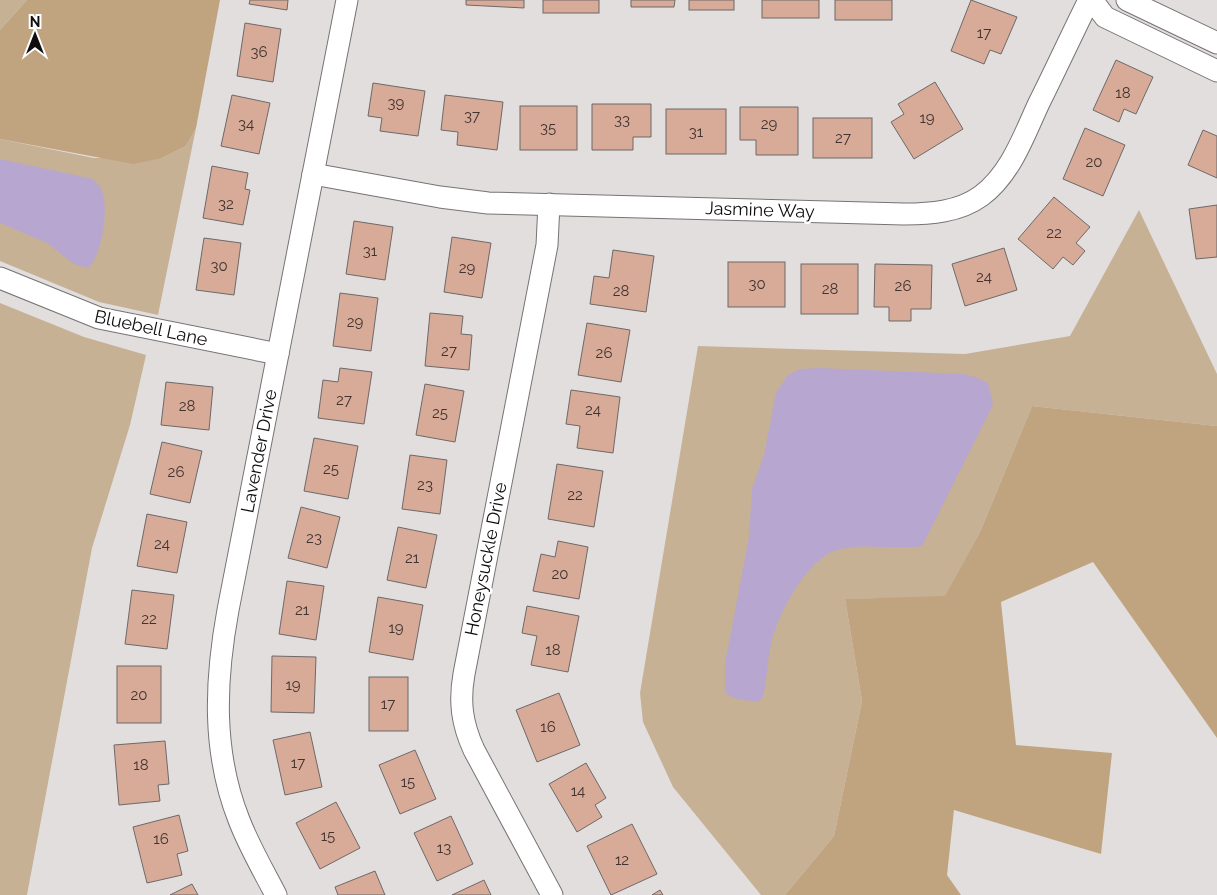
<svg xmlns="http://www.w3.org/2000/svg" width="1217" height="895" font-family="Raleway,sans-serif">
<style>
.green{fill:#c6b195}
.forest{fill:#c0a47f}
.water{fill:#b7a6cf}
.building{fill:#d8aa98;stroke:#6d6968}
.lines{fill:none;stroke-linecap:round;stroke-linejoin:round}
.street-casing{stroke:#777374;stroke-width:23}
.street{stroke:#fff;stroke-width:21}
.labels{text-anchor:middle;stroke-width:5;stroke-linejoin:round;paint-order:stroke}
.number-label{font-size:15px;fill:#413430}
.street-label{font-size:18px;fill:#0f0d0d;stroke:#fff}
</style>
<rect width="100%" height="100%" fill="#e2dede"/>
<g class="green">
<polygon points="0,0 27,0 0,30"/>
<polygon points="196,128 158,315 99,302 0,261 0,139 94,158 162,158 186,146"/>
<polygon points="1139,210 1217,374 1217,426 1032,406 980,532 945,597 845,599 862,701 834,836 785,895 761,895 673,787 643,722 640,693 698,346 965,354 1070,336"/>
<polygon points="0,303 84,337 146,355 130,425 92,548 27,895 0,895"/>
</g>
<g class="forest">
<polygon points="27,0 220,0 196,128 186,146 162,158 133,164 0,139 0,30"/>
<polygon points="1032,406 1217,426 1217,738 1093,562 1001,602 1016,745 1112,753 1101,854 954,810 947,875 961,895 785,895 834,836 862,701 845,599 945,596 980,532"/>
</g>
<g class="water">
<path d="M 0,159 L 93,179 C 95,182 99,185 101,188 C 110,205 102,256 88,268 L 74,264 L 47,243 L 0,223 Z"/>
<path d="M 819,368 L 963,374 L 975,377 L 988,383 L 993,403 L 990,411 L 922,546 C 895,550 868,543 841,549 C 808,555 778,614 771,644 C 767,662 767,680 763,697 L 758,702 L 733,698 L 725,692 L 725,664 L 749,537 L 752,489 L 764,455 L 776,393 L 788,375 L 800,369 Z"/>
</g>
<g class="building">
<polygon points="250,0 288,0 287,10 249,4"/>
<polygon points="466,0 524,0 524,8 466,5"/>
<rect x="543" y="0" width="56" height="13"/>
<polygon points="631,0 675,0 674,7 631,7"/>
<rect x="689" y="0" width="45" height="10"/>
<rect x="762" y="0" width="57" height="18"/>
<rect x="835" y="0" width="57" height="20"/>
<polygon points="971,0 1017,17 1001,54 990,50 984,64 951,51"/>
<polygon points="245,23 281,29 273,82 237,76"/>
<polygon points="1116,60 1153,77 1136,114 1124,109 1119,122 1093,110"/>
<polygon points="935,82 963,129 914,159 891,122 904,114 898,104"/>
<polygon points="373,83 425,91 418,136 380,131 382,118 368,116"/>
<polygon points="232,95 270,103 259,154 221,146"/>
<polygon points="445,95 503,102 497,150 457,145 458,132 441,130"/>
<polygon points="592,104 651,104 651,137 633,137 633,150 592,150"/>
<rect x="520" y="106" width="57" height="44"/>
<polygon points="740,107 798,107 798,155 756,155 756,140 740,140"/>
<rect x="666" y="109" width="60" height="45"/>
<rect x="813" y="118" width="59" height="40"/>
<polygon points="1085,128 1125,145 1103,196 1063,179"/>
<polygon points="1203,130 1217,136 1217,178 1188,165"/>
<polygon points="212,166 248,173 245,189 250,190 243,225 203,218"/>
<polygon points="1054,197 1090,227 1076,243 1085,251 1073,265 1063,257 1053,269 1018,239"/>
<polygon points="1217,205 1217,257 1196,259 1189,209"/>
<polygon points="354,221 393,227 385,280 346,274"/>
<polygon points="452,237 491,243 482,298 444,292"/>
<polygon points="204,238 241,243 234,295 196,290"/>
<polygon points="1004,248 1017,290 965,306 952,264"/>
<polygon points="613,250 654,256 646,312 590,304 594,276 609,278"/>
<rect x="728" y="262" width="57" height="45"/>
<rect x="801" y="264" width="57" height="50"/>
<polygon points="875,264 932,265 931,309 911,309 911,321 889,321 889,307 874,307"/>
<polygon points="340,293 378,298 371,351 333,346"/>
<polygon points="430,313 463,316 461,334 472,335 469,370 425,366"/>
<polygon points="587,323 630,330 621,382 578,375"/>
<polygon points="340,368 372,372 364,424 318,418 323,380 338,382"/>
<polygon points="166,382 213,387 209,430 161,425"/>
<polygon points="425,384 464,391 455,442 416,435"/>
<polygon points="571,390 620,397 613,453 577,448 580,426 566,424"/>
<polygon points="314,438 358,446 348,499 304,491"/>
<polygon points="162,442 202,451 190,503 150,494"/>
<polygon points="410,455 447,460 440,514 402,509"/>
<polygon points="557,464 603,471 594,527 548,519"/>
<polygon points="301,507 340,517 327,568 288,558"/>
<polygon points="147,514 187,522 177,573 137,566"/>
<polygon points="398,527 437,535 426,588 387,580"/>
<polygon points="558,541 588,547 579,599 533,591 541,554 555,557"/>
<polygon points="287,581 324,586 316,640 279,634"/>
<polygon points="132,590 174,595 167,649 125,644"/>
<polygon points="378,597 423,605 413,660 369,652"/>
<polygon points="527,606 579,616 568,672 531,665 537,636 522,633"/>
<polygon points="272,656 316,657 314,713 271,712"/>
<rect x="117" y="666" width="44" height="57"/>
<rect x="369" y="677" width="39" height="54"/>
<polygon points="559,693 580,745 537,762 516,710"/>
<polygon points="310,732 322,787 285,795 273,740"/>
<polygon points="165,741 169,784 158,785 160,801 119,805 114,745"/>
<polygon points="415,750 436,799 400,814 379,765"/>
<polygon points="586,763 606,798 595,805 602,817 577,832 549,784"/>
<polygon points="336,802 360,848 320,869 296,823"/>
<polygon points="179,815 188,851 177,854 182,875 147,883 133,827"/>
<polygon points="451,816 473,864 437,881 414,833"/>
<polygon points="632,824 657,874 611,895 587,846"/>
<polygon points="375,871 385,895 338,895 335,887"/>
<polygon points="484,880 491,895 452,895"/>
<polygon points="192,884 198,895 170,895"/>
<polygon points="660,890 663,895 652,895"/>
</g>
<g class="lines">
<g class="street-casing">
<g id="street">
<polyline points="1092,0 1105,17 1217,71"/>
<polyline points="1127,0 1217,43"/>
<path d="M 313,174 L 440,197 L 488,203 L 904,214 C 930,214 959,212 981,196 C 1011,174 1024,135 1039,103 C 1056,69 1072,34 1089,0"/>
<path d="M 549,204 L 547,245 L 464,674 C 459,702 462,724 474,750 L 552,895"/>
<polyline points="0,278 99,318 278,354"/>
<path d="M 276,895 C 263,870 249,846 239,820 C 212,752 215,681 228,610 L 347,0"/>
</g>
</g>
<use href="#street" class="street"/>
</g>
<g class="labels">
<g class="number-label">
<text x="984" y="38">17</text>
<text x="259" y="57">36</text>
<text x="1123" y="98">18</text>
<text x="396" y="108">39</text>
<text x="472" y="121">37</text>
<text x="927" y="123">19</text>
<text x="622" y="125">33</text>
<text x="246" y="129">34</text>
<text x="769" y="129">29</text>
<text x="548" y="133">35</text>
<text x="696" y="137">31</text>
<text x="843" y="143">27</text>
<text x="1094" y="167">20</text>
<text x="226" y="209">32</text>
<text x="1054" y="238">22</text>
<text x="370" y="256">31</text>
<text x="219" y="271">30</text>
<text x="467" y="273">29</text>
<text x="984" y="282">24</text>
<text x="757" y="289">30</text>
<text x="903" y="291">26</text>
<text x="830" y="294">28</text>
<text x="621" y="296">28</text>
<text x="355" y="327">29</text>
<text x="449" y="356">27</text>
<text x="604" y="358">26</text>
<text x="344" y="405">27</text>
<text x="187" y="411">28</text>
<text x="593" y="415">24</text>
<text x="440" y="418">25</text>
<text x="331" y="474">25</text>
<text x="176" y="477">26</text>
<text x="425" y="490">23</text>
<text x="575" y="500">22</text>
<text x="314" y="543">23</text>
<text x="162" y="549">24</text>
<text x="412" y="563">21</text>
<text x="560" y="579">20</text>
<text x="302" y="615">21</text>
<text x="149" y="624">22</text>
<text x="396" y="633">19</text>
<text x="553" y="655">18</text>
<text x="293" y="690">19</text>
<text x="139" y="700">20</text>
<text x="388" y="709">17</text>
<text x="548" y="732">16</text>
<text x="298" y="768">17</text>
<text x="141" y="770">18</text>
<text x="408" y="787">15</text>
<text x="578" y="796">14</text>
<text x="328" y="841">15</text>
<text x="161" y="844">16</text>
<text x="444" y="853">13</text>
<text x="622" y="865">12</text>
</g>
<g class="street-label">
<text transform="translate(760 210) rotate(2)" y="6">Jasmine Way</text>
<text transform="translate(151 328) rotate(12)" y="6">Bluebell Lane</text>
<text transform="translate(259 451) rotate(-79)" y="6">Lavender Drive</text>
<text transform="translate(486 559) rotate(-79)" y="6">Honeysuckle Drive</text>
</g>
</g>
<g transform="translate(35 35)" stroke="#ffffff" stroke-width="4" paint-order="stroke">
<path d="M0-4L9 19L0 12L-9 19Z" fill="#0f0d0d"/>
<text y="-8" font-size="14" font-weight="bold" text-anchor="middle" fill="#0f0d0d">N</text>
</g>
</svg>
